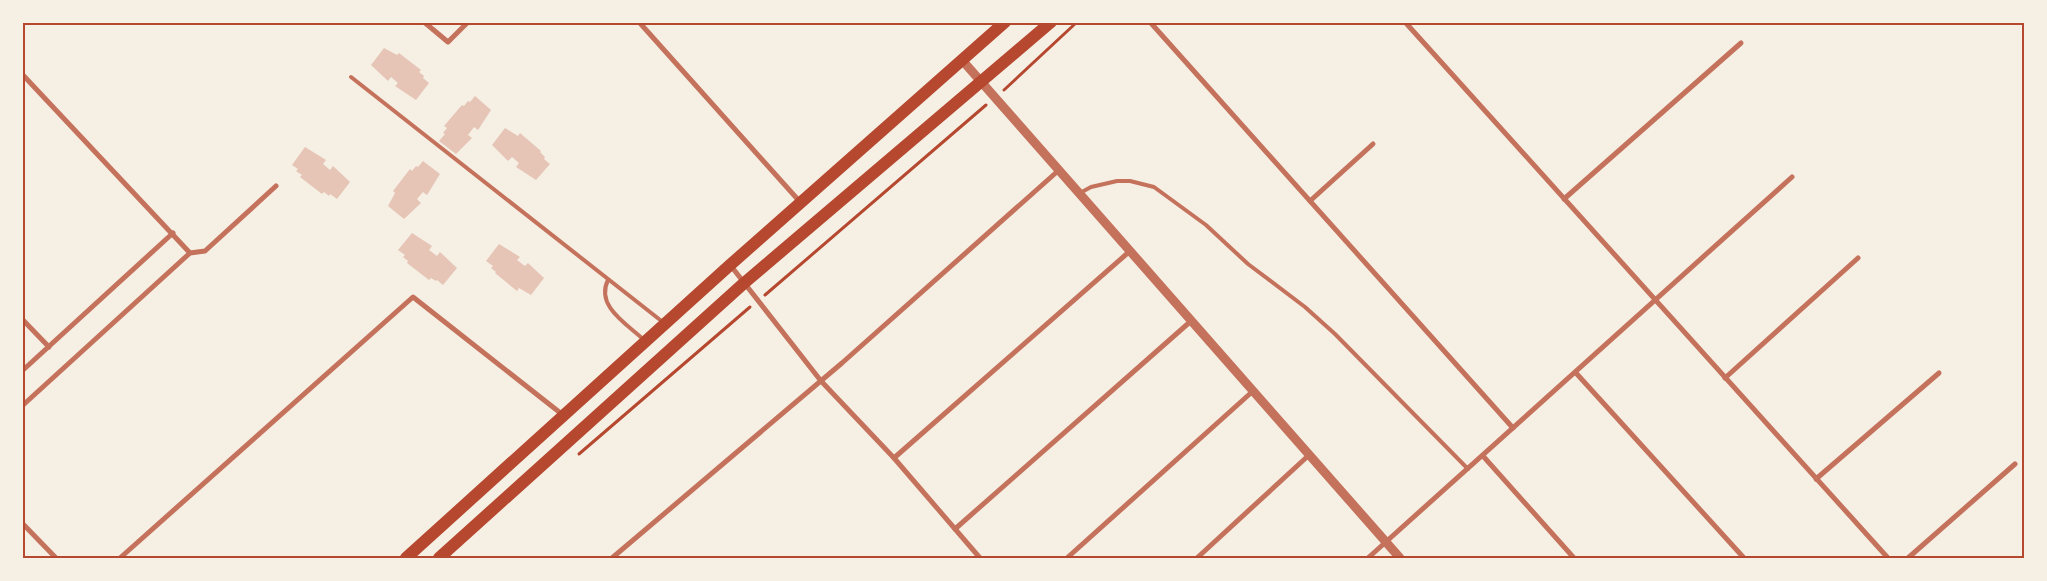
<svg xmlns="http://www.w3.org/2000/svg" width="2047" height="581" font-family="'Roboto Condensed',sans-serif">
<style>
.building{fill:#e6c5b7}
.lines{fill:none;stroke-linecap:round;stroke-linejoin:round}
.path{stroke:#b5482f;stroke-width:3}
.service{stroke:#c5725c;stroke-width:4}
.minor{stroke:#c5725c;stroke-width:5}
.tertiary{stroke:#c5725c;stroke-width:9}
.primary{stroke:#b5482f;stroke-width:12}
.neatline{fill:none;stroke:#b5482f;stroke-width:2}
</style>
<rect width="100%" height="100%" fill="#f6efe4"/>
<g class="building">
<polygon points="384,48 397,55 399,53 421,70 419,72 424,76 423,78 429,83 416,100 395,86 398,83 391,77 388,81 371,65"/>
<polygon points="475,96 491,110 478,130 474,127 468,135 472,138 456,154 439,141 445,134 443,133 447,128 444,126 462,105 464,106 468,101 470,102"/>
<polygon points="505,128 518,136 520,133 541,151 540,152 545,157 544,159 550,164 536,180 516,167 519,163 512,157 508,161 492,145"/>
<polygon points="305,147 326,160 323,164 330,170 333,166 350,182 337,199 330,194 329,196 324,192 322,194 300,177 302,175 296,171 298,169 292,165"/>
<polygon points="423,161 440,174 427,195 423,192 417,199 421,203 404,219 388,206 395,193 393,191 410,169 412,171 416,166 418,167"/>
<polygon points="412,233 432,246 429,250 437,256 440,252 457,268 443,285 437,280 436,281 431,278 429,280 407,263 408,261 403,257 405,255 398,250"/>
<polygon points="499,244 520,257 517,260 525,266 528,263 544,278 531,295 519,288 517,291 495,273 496,272 491,268 493,266 486,261"/>
</g>
<g class="lines">
<g class="path">
<polyline points="1004,90 1077,22"/>
<polyline points="765,295 986,105"/>
<polyline points="579,454 750,307"/>
</g>
<g class="service">
<polyline points="351,77 664,323"/>
<polyline points="1080,193 1091,187 1117,181 1130,181 1154,187 1206,225 1248,264 1305,307 1335,334 1468,469"/>
<path d="M 608,280 C 595,306 627,324 644,340"/>
</g>
<g class="minor">
<polyline points="424,22 448,42 468,22"/>
<polyline points="639,22 801,203"/>
<polyline points="1150,22 1513,428"/>
<polyline points="1405,22 1888,558"/>
<polyline points="22,74 190,253"/>
<polyline points="1564,199 1741,43"/>
<polyline points="1310,201 1373,144"/>
<polyline points="731,266 821,381 894,458 980,558"/>
<polyline points="22,319 49,347"/>
<polyline points="22,371 173,233"/>
<polyline points="1576,373 1744,558"/>
<polyline points="1725,378 1858,258"/>
<polyline points="22,406 190,253 205,251 276,186"/>
<polyline points="1483,456 1574,558"/>
<polyline points="894,458 1130,251"/>
<polyline points="1816,479 1939,373"/>
<polyline points="22,523 56,558"/>
<polyline points="955,529 1191,321"/>
<polyline points="120,558 413,297 563,415"/>
<polyline points="612,558 842,363 1059,170"/>
<polyline points="1067,558 1253,391"/>
<polyline points="1197,558 1309,455"/>
<polyline points="1368,558 1792,177"/>
<polyline points="1908,558 2015,464"/>
</g>
<polyline class="tertiary" points="962,60 1400,558"/>
<g class="primary">
<polyline points="406,558 730,265 1005,22"/>
<polyline points="439,558 743,284 1051,22"/>
</g>
</g>
<rect width="2047" height="581" fill="none" stroke="#f6efe4" stroke-width="48"/>
<rect x="24" y="24" width="1999" height="533" class="neatline"/>
</svg>
